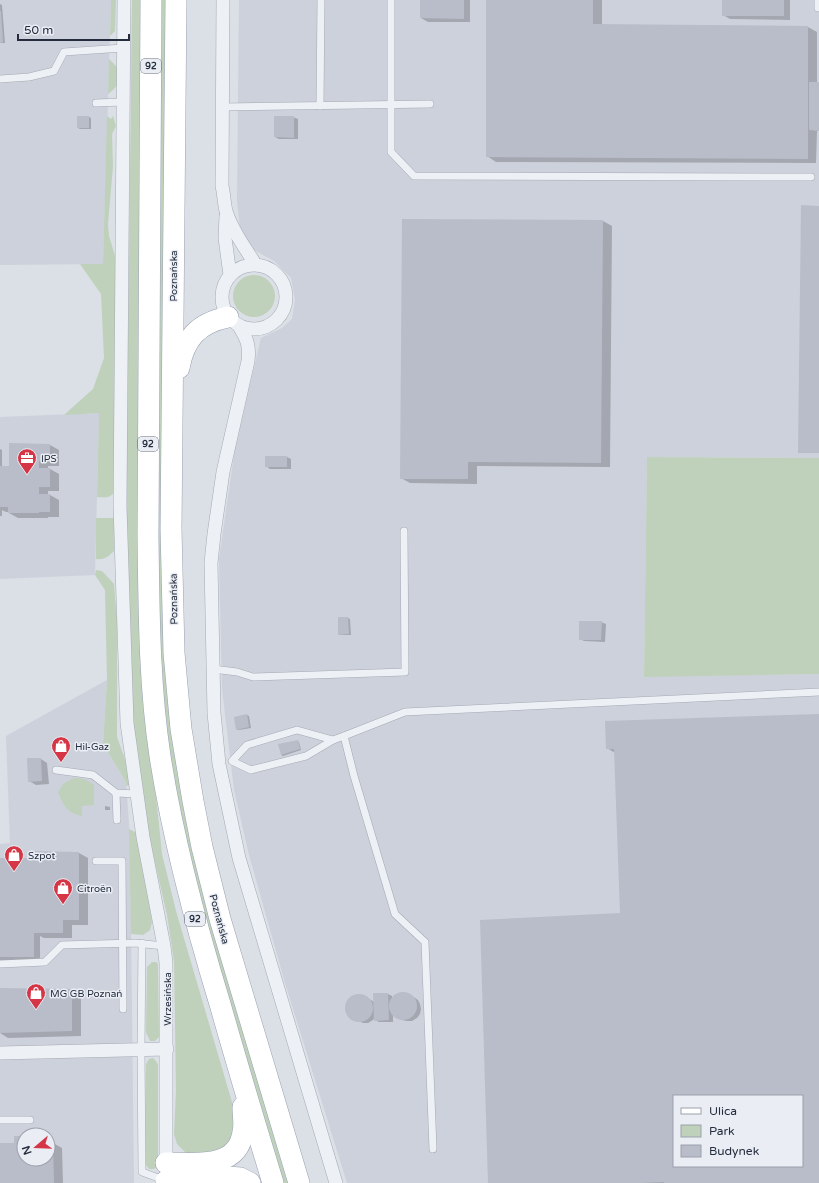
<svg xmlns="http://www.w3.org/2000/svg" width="819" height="1183" font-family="'Varela Round',sans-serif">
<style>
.built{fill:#cdd1db;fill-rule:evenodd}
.green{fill:#bfd1bb}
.shadow{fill:#0003;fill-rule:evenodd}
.building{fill:#b8bdc9;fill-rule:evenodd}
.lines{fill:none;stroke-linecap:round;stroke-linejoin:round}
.lane-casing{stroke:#a4a9b3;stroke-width:8}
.street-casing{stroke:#a4a9b3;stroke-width:14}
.primary-casing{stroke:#99a2b3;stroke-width:22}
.lane{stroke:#edf0f5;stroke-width:7}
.street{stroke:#edf0f5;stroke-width:13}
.primary{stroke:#fff;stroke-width:21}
.labels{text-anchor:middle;stroke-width:3;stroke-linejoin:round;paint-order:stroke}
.shield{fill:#eaeef4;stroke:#5f6674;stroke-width:1}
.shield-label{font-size:9px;font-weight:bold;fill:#242c3d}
.street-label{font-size:10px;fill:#242c3d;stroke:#eaeef4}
.poi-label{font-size:10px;fill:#242c3d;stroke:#eaeef4;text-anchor:start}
</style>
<rect width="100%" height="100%" fill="#dbdfe6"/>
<g class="built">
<polygon points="0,0 111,0 103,264 0,265"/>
<path d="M 239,0 L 819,0 L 819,458 L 647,457 L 644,676 L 819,674 L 819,1183 L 347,1183 L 285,983 L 249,855 L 234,790 L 222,689 L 219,559 L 235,448 L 261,338 L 282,328 L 292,319 L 295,300 L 291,278 L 274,261 L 252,249 L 240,229 L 237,201 ZM 674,1096 L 802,1096 L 802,1166 L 674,1166 Z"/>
<polygon points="99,413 95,575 0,579 0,417"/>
<path d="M 107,680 L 103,744 L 126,782 L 130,838 L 134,1183 L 0,1183 L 0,844 L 10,843 L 6,736 ZM 24,1135 L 48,1135 L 48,1159 L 24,1159 Z"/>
</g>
<g class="green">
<polygon points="111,0 116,0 115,31 110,36"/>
<polygon points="132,0 144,0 154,776 162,854 176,911 234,1109 237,1126 224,1151 188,1155 177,1144 174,1134 176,1091 174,961 167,915 149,836 134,728 131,692 126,514"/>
<polygon points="159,0 169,0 169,680 291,1183 280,1183 182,831 159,681 156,311"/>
<path d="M 109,59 L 119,69 C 120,83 119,85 108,94 Z"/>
<path d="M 107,116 L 111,119 L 113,116 L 116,126 L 112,134 L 113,166 L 108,224 L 109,236 L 116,259 L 115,290 L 116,296 L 114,492 C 110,499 104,497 97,497 L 99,413 L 64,415 L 93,389 L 104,358 L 101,294 L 80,264 L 103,264 Z"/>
<circle cx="254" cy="296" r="21"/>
<polygon points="647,457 819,458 819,674 644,677"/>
<path d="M 96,518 L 114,518 L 114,551 C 108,557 104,560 96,559 Z"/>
<polygon points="96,570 102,571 114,584 117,620 117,737 127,765 129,785 126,786 126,782 103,744 107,680 105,590 95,575"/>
<path d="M 73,778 C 82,778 87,779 94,785 L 94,805 L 82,806 L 82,816 C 67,813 63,805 58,792 L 63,784 Z"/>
<polygon points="129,829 135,832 139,837 152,922 150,930 143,935 131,934"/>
<polygon points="152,962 156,962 158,964 159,1037 155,1041 150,1041 146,1032 147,967"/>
<polygon points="153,1058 156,1061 158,1065 158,1166 154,1169 149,1169 145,1164 146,1064 149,1059"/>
</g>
<g class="shadow">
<polygon points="421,0 470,0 470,22 428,22 421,18"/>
<polygon points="488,0 602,0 602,25 808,27 817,32 817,83 819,83 819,131 817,131 816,163 496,162 487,156"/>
<polygon points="723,0 790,0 790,20 730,19 723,15"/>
<polygon points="0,4 2,5 5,43 0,43"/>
<polygon points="78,117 89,117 91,118 91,129 80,129 78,128"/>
<polygon points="293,117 298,119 298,139 279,139 275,137"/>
<polygon points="603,221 612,226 610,467 477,466 477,484 410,483 401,478"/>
<polygon points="10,444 50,445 59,450 59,466 48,466 48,469 50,469 59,474 59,491 48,491 48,495 50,495 59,500 59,517 48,517 48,518 18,518 9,513 9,512 6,512 2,510 2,516 0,516 0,449 2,450 2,467 10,467"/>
<polygon points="287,457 291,459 291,469 270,469 266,466"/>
<polygon points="339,618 348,618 350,619 351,635 341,635 339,634"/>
<polygon points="601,622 606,624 605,642 584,641 580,639"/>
<polygon points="247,715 249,716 251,728 239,730 237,729"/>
<path d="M 819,715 L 819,1183 L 489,1183 L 621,914 L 615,753 L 607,748 ZM 674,1096 L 802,1096 L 802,1166 L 674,1166 Z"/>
<polygon points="297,741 299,742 301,750 283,756 281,755"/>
<polygon points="41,759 47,763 49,784 36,785 29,781"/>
<polygon points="105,806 110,807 110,810 105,810"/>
<polygon points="79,853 88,858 88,925 72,925 72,938 44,938 40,936 40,961 0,960 0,859 30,859"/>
<polygon points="0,989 72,990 81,995 81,1036 8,1038 0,1033"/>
<polygon points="399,993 404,993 409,994 418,1000 420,1004 421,1009 420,1014 417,1018 412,1021 407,1021 402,1020 393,1014 393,1022 379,1022 375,1020 375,1017 373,1020 368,1023 363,1023 354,1019 349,1016 347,1012 346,1007 347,1002 350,998 355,995 360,995 365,996 374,1002 374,994 388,994 392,996 392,999"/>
<polygon points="24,1137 24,1159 48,1159 48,1143 53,1143 62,1148 63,1183 0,1183 0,1144 15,1144"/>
</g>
<g class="building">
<polygon points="420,0 464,0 464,19 420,18"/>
<polygon points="486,0 593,0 593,24 808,26 808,159 486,157"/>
<rect x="722" y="0" width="62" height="16"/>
<polygon points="0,11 1,11 3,42 0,43"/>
<polygon points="809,82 819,82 819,131 809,130"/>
<rect x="77" y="116" width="12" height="12"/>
<polygon points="274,116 294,116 294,138 274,137"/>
<polygon points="801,205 819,206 819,453 798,453"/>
<polygon points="402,219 603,220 601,463 468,462 468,479 400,479"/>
<polygon points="9,443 50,444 50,461 39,461 39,468 50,468 50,487 39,487 39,494 50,494 50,512 39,512 39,513 8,513 8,507 0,507 0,466 9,466"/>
<rect x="265" y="456" width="22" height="11"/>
<polygon points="338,617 348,617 349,634 338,635"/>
<polygon points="579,621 602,621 601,640 579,640"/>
<polygon points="247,714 249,727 236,730 234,717"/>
<path d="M 819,714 L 819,1183 L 664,1183 L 664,1182 L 640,1183 L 488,1183 L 480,920 L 620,913 L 614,749 L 606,749 L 605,721 ZM 674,1096 L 802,1096 L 802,1166 L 674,1166 Z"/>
<polygon points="298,740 300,749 281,755 278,744"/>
<polygon points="27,758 41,758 42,781 28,782"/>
<polygon points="29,851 79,852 79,920 63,920 63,933 34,933 34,957 0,957 0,858 29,858"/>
<polygon points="0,988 72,989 72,1031 0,1033"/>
<circle cx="403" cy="1006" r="14"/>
<polygon points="373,993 388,993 389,1020 374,1021"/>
<circle cx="359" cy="1008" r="14"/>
<polygon points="14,1136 24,1136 24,1159 48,1159 48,1142 53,1142 54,1183 0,1183 0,1143 14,1143"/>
</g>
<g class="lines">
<g class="lane-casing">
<g id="lane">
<polyline points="391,0 391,152 414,176 811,177"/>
<polyline points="818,0 818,8"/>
<polyline points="0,79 29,77 54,71 64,52 123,48"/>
<polyline points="96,103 123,102"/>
<polyline points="320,106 321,0"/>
<polyline points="222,107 430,104"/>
<polyline points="213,669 237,672 253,677 405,672 404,531"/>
<polygon points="297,730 333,740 306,756 251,770 232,761 247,745"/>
<polyline points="344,736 405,712 819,692"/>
<polyline points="333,740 344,736 354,776 395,914 425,942 433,1149"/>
<polyline points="56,770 93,775 116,793 137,794"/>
<polyline points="116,793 117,820"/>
<polyline points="96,861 122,861 123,1009"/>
<polyline points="142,943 141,1049 142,1172 164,1180"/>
<polyline points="0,964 45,962 62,945 135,943 164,946"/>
<polyline points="0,1120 30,1120"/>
</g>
</g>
<g class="street-casing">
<g id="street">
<polyline points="124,0 120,506 127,723 143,837 164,946 166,963 166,1163"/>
<path d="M 223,0 L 222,186 C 224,194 224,203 226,211 C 232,231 245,247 255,264"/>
<polyline points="226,216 225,238 230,275"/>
<circle cx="254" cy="297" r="32"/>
<path d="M 239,326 C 247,339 250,346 248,361 L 223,472 L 214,534 L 211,563 L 214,713 L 219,764 L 239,858 L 336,1183"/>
<polyline points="0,1053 167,1049"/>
</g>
</g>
<g class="primary-casing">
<g id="primary">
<path d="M 151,0 L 148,536 C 149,610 149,683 160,756 C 173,840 195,922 220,1004 C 237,1064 255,1124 273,1183"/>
<polyline points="176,0 171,529 174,653 181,729 193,801 202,847 220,919 299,1183"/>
<path d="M 179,368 C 184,339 198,323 228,317"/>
<path d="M 166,1163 C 194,1163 238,1170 243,1132 C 245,1124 243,1116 243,1107"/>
<polyline points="166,1181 228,1177 240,1178 250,1183"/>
</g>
</g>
<use href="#lane" class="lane"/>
<use href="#street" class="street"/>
<use href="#primary" class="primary"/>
</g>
<defs>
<g id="office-pin" transform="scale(1)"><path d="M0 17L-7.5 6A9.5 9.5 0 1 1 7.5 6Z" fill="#d53545" stroke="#eaeef4"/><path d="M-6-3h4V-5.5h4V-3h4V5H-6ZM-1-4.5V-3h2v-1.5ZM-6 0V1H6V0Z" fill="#fff"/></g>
<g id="shop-pin" transform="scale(1)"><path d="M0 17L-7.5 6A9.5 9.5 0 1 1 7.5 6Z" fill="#d53545" stroke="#eaeef4"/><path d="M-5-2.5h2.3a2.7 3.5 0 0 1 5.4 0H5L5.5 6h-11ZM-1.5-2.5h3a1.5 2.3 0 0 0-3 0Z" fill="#fff"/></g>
</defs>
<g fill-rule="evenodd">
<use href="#office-pin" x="27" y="458"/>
<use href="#shop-pin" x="61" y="746"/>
<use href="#shop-pin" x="14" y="855"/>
<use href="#shop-pin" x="63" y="888"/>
<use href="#shop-pin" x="36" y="993"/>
</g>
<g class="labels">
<g class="shield">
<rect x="141" y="59" width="20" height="14" rx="3"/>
<rect x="138" y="437" width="20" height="14" rx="3"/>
<rect x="185" y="912" width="20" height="14" rx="3"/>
</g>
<g class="shield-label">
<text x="151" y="69">92</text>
<text x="148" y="447">92</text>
<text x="195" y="922">92</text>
</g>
<g class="street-label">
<text transform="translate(173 276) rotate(-90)" y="4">Poznańska</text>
<text transform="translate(173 599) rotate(-91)" y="4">Poznańska</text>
<text transform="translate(220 919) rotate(75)" y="4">Poznańska</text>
<text transform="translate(167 999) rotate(-90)" y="4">Wrzesińska</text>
</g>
<g class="poi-label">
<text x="41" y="462">IPS</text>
<text x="75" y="750">Hil-Gaz</text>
<text x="28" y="859">Szpot</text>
<text x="77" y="892">Citroën</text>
<text x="50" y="997">MG GB Poznań</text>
</g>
</g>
<rect x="673" y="1095" width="130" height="72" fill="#eaeef4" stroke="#9ba0ab"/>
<rect x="681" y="1108" width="20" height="6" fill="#ffffff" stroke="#9ba0ab"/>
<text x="709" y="1115" font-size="12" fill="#242c3d">Ulica</text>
<rect x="681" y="1125" width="20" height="12" fill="#bfd1bb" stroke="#9ba0ab"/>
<text x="709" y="1135" font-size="12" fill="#242c3d">Park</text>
<rect x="681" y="1145" width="20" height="12" fill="#b8bdc9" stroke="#9ba0ab"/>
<text x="709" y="1155" font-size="12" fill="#242c3d">Budynek</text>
<g transform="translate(36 1147) rotate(251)"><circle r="19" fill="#eaeef4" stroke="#9ba0ab"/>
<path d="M0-3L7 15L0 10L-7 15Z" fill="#d53545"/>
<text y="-6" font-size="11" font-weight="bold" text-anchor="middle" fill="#242c3d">N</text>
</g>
<path d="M18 34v6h111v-6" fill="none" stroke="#242c3d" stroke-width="2"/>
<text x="24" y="34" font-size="12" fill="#242c3d" stroke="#eaeef4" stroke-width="3" paint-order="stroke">50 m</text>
</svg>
